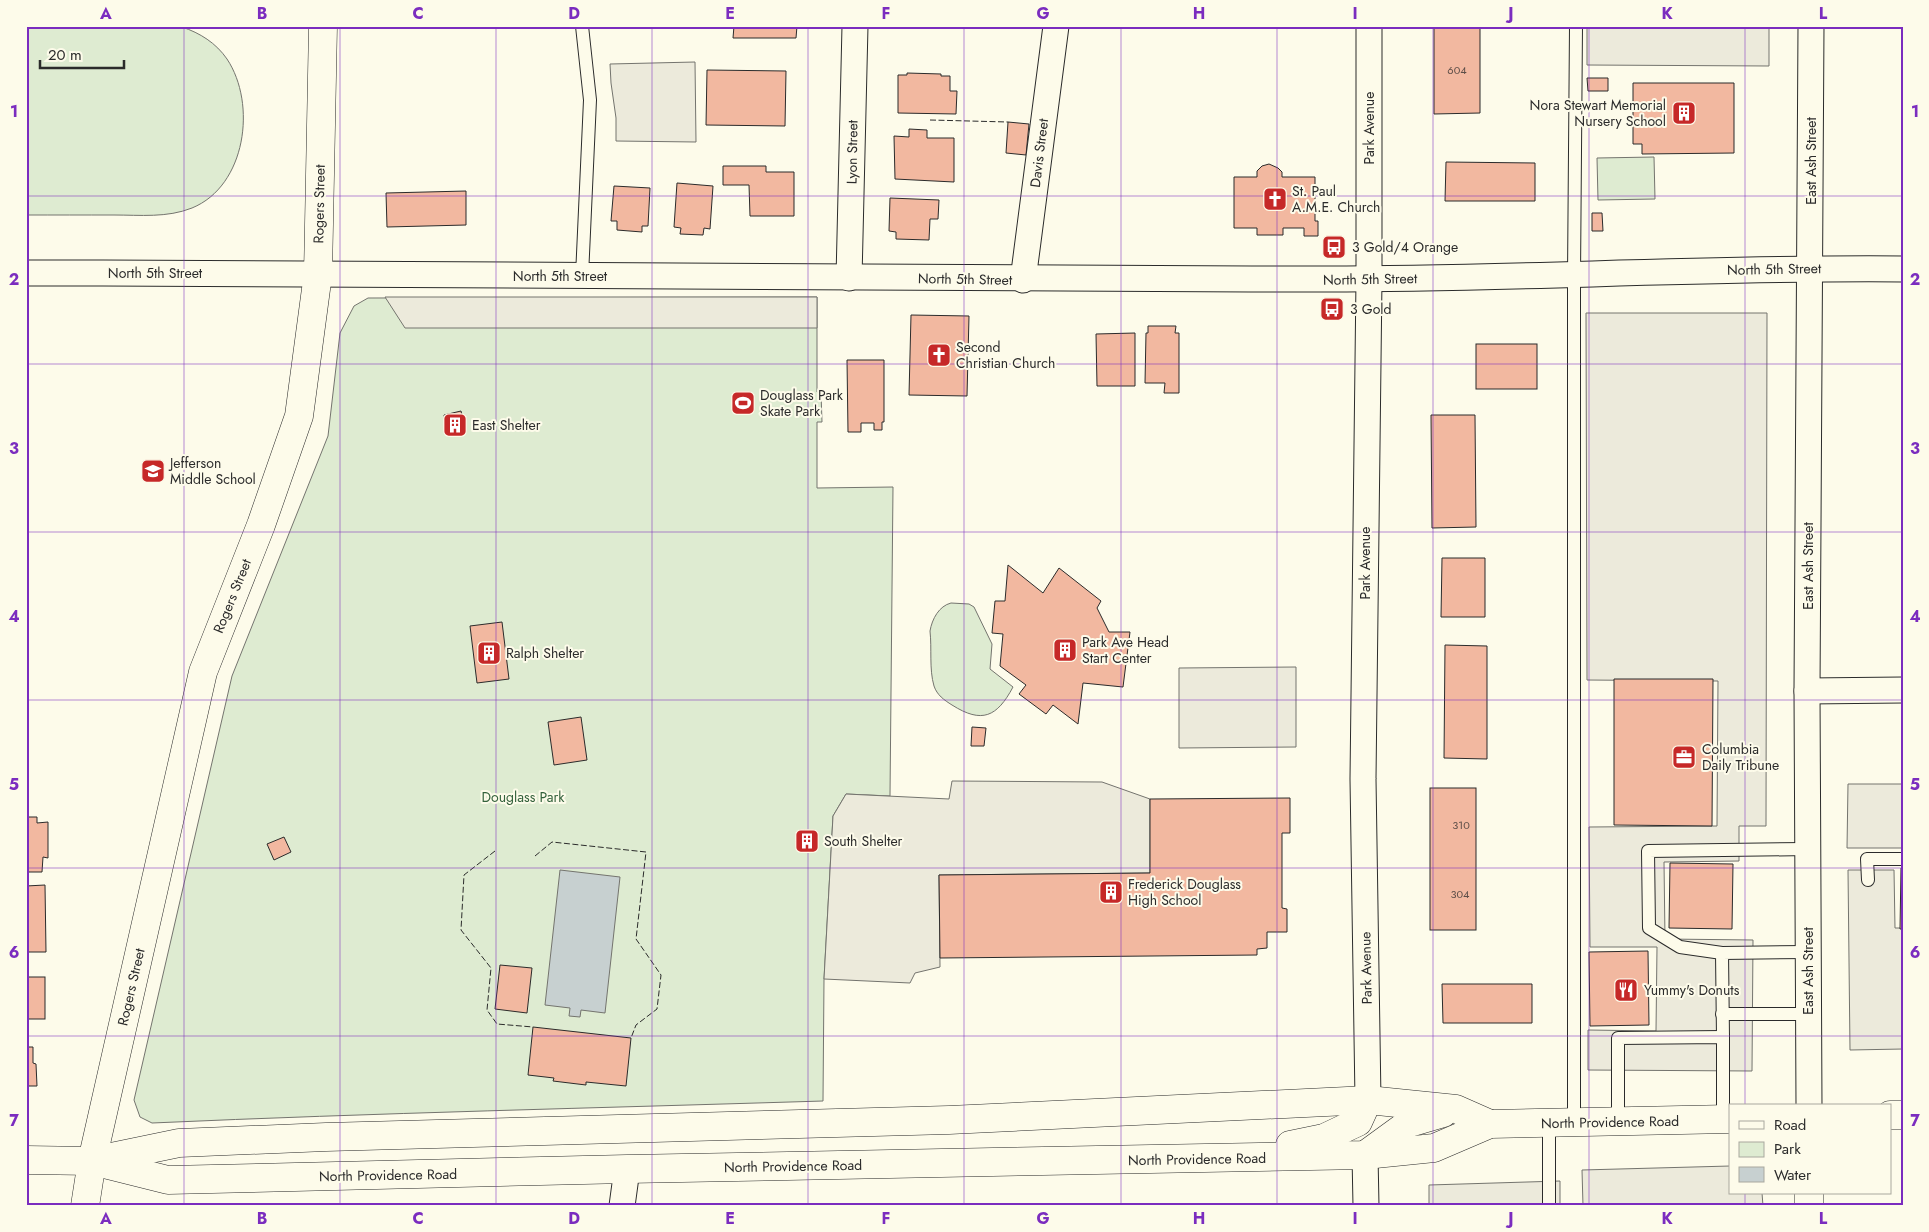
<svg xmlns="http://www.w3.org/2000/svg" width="1929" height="1232" font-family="Jost,sans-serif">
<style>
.green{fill:#deebd1;stroke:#74746e}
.parking{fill:#eceadb;stroke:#74746e}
.water{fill:#c7d0d0;stroke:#74746e}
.building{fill:#f2b8a0;stroke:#2b2b2b}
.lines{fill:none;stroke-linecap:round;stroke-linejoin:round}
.service-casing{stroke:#2b2b2b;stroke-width:14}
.minor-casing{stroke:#2b2b2b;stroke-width:27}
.tertiary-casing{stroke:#2b2b2b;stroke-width:29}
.primary-casing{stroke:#2b2b2b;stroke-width:29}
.service{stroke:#fdfbea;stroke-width:12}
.minor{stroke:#fdfbea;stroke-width:25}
.tertiary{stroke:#fdfbea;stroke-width:28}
.primary{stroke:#fdfbea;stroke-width:28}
.fence{stroke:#2b2b2b;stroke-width:1;stroke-dasharray:6 2.5;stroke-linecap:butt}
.grid{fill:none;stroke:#7b2cbf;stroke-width:1;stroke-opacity:0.55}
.labels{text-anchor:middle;stroke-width:4;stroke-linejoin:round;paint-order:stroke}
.number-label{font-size:11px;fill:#5d4e48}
.poi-label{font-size:14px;fill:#2b2b2b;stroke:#fdfbea;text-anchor:start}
.street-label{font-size:14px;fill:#2b2b2b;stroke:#fdfbea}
.park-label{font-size:14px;fill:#34623c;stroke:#fdfbea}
.neatline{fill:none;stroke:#7b2cbf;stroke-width:2}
.grid-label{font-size:16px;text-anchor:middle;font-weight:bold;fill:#7b2cbf}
</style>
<rect width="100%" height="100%" fill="#fdfbea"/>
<g class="green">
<path d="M 26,26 L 182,27 C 200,33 216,43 227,59 C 257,104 246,186 192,208 C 167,218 140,215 114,215 C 84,215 55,215 26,215 Z"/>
<polygon points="1654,157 1655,199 1598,200 1597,158"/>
<path d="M 817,297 L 817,392 L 821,393 L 822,422 L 817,422 L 817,488 L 893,487 L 890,796 L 846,794 L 833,816 L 824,979 L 823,1101 C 599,1108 375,1113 152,1123 L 140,1117 L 134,1100 L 232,676 L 328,436 L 340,333 L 354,306 L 368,298 Z"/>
<path d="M 951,603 L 969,604 L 974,607 L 992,644 L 990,669 L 1013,687 C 997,717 982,724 952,705 C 944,700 937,695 934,686 C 929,669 932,649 930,631 C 932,619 939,606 951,603 Z"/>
</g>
<g class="parking">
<polygon points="1587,26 1769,26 1769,66 1587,65"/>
<polygon points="695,62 696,142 616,141 616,118 611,83 610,64"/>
<polygon points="385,297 817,297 817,328 405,328"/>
<polygon points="1586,313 1767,313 1766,826 1739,826 1739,861 1664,862 1665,939 1753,940 1752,1071 1588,1070 1588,1030 1656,1031 1657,947 1590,947 1589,827 1717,826 1718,681 1587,680"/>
<polygon points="1296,667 1296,747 1179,748 1179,668"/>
<polygon points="952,781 1102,782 1150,799 1150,873 939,875 940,967 915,973 910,983 824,979 833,816 846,794 949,799"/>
<polygon points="1848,784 1903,784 1903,848 1847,848"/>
<polygon points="1848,870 1894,870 1895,928 1903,928 1903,1049 1850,1050"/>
<polygon points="1730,1166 1730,1193 1762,1193 1763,1206 1583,1206 1582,1170"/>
<polygon points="1560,1181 1560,1206 1429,1206 1429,1185"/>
</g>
<polygon class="water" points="560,870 620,877 605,1013 581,1010 580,1017 569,1016 570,1008 545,1005"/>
<g class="building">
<polygon points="734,26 797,26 796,38 733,38"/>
<polygon points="1434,26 1480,26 1480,113 1434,114"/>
<polygon points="707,70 786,71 785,126 706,125"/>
<polygon points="907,73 941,74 941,76 950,76 950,91 957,91 956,114 898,113 898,75 907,75"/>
<polygon points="1587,78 1608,78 1608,91 1588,91"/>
<polygon points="1633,83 1734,83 1734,153 1642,154 1642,144 1633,144"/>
<polygon points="1008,122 1029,124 1026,155 1006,153"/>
<polygon points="909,129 927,130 927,138 954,138 954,182 895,179 894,136 909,137"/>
<polygon points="1446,162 1535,163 1535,201 1445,201"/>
<polygon points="1269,164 1278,168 1282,172 1282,177 1315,177 1315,221 1318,221 1318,236 1304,236 1304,228 1283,228 1283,235 1257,235 1257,228 1234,228 1234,177 1257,177 1257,171 1262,166"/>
<polygon points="723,166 766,166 766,172 794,172 794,216 750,216 749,185 723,185"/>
<polygon points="677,183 713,186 710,229 704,228 703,235 680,234 681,228 674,227"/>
<polygon points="614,186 650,188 648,226 642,226 642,232 617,230 617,221 611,221"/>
<polygon points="466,191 466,225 387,227 386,193"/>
<polygon points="890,198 939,200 938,219 930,219 929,240 896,239 896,232 889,231"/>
<polygon points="1592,213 1602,213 1603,231 1592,231"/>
<polygon points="911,315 969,316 967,396 909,395"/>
<polygon points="1148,326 1176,326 1175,333 1179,333 1179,393 1164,393 1165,383 1145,383 1146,333 1148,333"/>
<polygon points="1135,333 1135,386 1097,386 1096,334"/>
<rect x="1476" y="344" width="61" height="45"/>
<polygon points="847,360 884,360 884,422 882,422 882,430 874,430 874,423 861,423 861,432 848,432"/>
<polygon points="461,411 465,429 447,433 444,415"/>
<polygon points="1431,415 1475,415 1476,527 1432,528"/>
<polygon points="1442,558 1485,558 1485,617 1441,617"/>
<polygon points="1008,565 1043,593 1059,568 1101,601 1097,608 1109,632 1130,632 1123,687 1083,683 1078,724 1053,705 1046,714 1019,694 1026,685 1000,666 1003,634 992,633 995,601 1005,601"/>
<polygon points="502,622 509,679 477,683 470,626"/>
<polygon points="1445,645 1487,646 1487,759 1444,758"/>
<polygon points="1614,679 1713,679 1712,826 1614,825"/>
<polygon points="581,717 587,760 554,765 548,722"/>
<polygon points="972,727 986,728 984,746 971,746"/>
<rect x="1430" y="788" width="46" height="142"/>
<polygon points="1290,798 1290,833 1282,833 1282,908 1287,909 1287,932 1267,932 1267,948 1257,949 1257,955 940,958 939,875 1150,873 1150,799"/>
<polygon points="26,817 37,817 37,823 48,822 48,858 43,857 42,872 26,872"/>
<polygon points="804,830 817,840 810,851 796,842"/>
<polygon points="284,837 291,852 274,860 267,844"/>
<polygon points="1670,863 1733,864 1732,929 1669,928"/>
<polygon points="1901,868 1903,868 1903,929 1900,929"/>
<polygon points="45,885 46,952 26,952 26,886"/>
<polygon points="1648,951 1649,1025 1590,1026 1589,952"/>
<polygon points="500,965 532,968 527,1013 495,1009"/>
<rect x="26" y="977" width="19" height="42"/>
<polygon points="1442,984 1532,984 1532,1023 1443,1023"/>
<polygon points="533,1027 631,1038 626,1086 586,1082 586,1085 553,1081 554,1078 528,1075"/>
<polygon points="26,1047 33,1047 33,1063 36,1064 37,1086 26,1086"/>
</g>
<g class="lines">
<g class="service-casing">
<g id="service">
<polyline points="582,276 590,100 582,26"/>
<polyline points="1868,880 1867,859 1903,859"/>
<polyline points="1722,953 1680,947 1649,928 1648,851 1808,849"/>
<polyline points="1722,1014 1809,1014"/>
<polyline points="1723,1037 1722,953 1808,952"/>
<polyline points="1618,1122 1618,1038 1723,1037 1723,1119"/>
<polyline points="1549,1123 1549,1206"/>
<polyline points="1574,1123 1574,276 1576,26"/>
</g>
</g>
<g class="minor-casing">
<g id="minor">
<path d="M 26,273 C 460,272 894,280 1328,279 C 1519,279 1711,267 1903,269"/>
<polyline points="849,278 855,26"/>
<polyline points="1023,280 1056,26"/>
<polyline points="1807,691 1903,690"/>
<polyline points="1368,1100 1363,779 1369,279 1369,26"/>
<polyline points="1809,1106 1807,691 1811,26"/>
<polyline points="1365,1155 1366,1206"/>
<polyline points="622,1206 627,1169"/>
</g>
</g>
<g class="tertiary-casing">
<g id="tertiary">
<polyline points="85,1206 92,1161 203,672 261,525 299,416 318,274 323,26"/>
<polyline points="1809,1206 1809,1193"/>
</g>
</g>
<g class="primary-casing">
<g id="primary">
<polyline points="1890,1115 1903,1115"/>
<polyline points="1290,1145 1324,1138 1358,1122 1368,1100"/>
<polyline points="1365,1155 1409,1123 1443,1113"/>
<polyline points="26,1160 92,1161 179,1143 326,1137 949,1120 1368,1100 1456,1109 1490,1124"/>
<polyline points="92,1161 168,1180 627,1169 1365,1155 1434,1148 1490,1124 1730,1119"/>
</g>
</g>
<use href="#service" class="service"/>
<use href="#minor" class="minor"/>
<use href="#tertiary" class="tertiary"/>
<use href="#primary" class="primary"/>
<g class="fence">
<polyline points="930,120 1008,122"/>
<polyline points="495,851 464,875 461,930 491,968 487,1010 497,1024 533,1027"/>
<polyline points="535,856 552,842 646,852 636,939 661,975 657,1009 636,1025 631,1038"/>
</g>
</g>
<path class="grid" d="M 184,26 L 184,1206M 340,26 L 340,1206M 496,26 L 496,1206M 652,26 L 652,1206M 808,26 L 808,1206M 964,26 L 964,1206M 1121,26 L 1121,1206M 1277,26 L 1277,1206M 1433,26 L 1433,1206M 1589,26 L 1589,1206M 1745,26 L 1745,1106M 26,196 L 1903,196M 26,364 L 1903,364M 26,532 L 1903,532M 26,700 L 1903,700M 26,868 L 1903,868M 26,1036 L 1903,1036M 1745,1193 L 1745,1206"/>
<defs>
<g id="building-square" transform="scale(1.25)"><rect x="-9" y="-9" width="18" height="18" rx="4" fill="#c62828" stroke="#fdfbea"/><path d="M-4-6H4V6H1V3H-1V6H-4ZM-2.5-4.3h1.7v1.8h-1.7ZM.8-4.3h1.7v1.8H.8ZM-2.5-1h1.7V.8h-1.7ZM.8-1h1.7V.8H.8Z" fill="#fff"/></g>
<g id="church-square" transform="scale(1.25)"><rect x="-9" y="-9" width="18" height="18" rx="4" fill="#c62828" stroke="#fdfbea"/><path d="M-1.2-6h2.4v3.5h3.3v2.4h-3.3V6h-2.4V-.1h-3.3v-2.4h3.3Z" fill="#fff"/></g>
<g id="bus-square" transform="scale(1.25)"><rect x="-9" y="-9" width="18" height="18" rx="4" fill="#c62828" stroke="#fdfbea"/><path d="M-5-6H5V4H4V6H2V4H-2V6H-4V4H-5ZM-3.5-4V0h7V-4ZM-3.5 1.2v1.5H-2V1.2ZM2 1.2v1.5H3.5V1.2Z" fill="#fff"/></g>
<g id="stadium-square" transform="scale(1.25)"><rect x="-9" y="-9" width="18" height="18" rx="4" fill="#c62828" stroke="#fdfbea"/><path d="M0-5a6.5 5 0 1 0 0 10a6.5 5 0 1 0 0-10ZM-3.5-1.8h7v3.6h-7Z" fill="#fff"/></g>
<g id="school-square" transform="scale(1.25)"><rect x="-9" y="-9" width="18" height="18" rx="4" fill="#c62828" stroke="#fdfbea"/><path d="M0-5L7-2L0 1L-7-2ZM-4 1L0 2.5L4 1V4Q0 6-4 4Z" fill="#fff"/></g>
<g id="office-square" transform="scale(1.25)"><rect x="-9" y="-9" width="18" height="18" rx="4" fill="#c62828" stroke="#fdfbea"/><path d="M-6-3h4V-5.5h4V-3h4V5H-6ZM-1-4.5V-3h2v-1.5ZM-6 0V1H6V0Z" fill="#fff"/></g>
<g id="restaurant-square" transform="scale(1.25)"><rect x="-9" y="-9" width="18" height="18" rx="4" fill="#c62828" stroke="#fdfbea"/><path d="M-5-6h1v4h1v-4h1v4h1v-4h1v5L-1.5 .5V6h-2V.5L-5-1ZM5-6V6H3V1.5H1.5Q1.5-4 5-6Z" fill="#fff"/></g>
</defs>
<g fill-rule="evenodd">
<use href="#building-square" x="1684" y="113"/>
<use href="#church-square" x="1275" y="199"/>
<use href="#bus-square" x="1334" y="247"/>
<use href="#bus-square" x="1332" y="309"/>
<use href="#church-square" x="939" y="355"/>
<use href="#stadium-square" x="743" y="403"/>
<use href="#building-square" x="455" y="425"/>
<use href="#school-square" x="153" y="471"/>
<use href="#building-square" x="1065" y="650"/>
<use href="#building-square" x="489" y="653"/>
<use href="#office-square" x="1684" y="757"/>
<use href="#building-square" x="807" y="841"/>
<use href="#building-square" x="1111" y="892"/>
<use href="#restaurant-square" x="1626" y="990"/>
</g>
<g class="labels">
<g class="number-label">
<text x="1457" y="74">604</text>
<text x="1461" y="829">310</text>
<text x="1460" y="898">304</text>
</g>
<g class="poi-label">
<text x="1666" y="110" text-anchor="end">Nora Stewart Memorial<tspan x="1666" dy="16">Nursery School</tspan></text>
<text x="1292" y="196">St. Paul<tspan x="1292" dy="16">A.M.E. Church</tspan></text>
<text x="1352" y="252">3 Gold/4 Orange</text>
<text x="1350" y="314">3 Gold</text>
<text x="956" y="352">Second<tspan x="956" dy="16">Christian Church</tspan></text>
<text x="760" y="400">Douglass Park<tspan x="760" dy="16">Skate Park</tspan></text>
<text x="472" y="430">East Shelter</text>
<text x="170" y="468">Jefferson<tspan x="170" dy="16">Middle School</tspan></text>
<text x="1082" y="647">Park Ave Head<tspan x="1082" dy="16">Start Center</tspan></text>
<text x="506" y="658">Ralph Shelter</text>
<text x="1702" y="754">Columbia<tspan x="1702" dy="16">Daily Tribune</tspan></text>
<text x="824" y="846">South Shelter</text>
<text x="1128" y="889">Frederick Douglass<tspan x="1128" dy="16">High School</tspan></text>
<text x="1644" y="995">Yummy's Donuts</text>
</g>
<g class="street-label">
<text transform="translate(1369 128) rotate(-90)" y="5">Park Avenue</text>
<text transform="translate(852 152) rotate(-89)" y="5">Lyon Street</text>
<text transform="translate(1039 153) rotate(-83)" y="5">Davis Street</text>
<text transform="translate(1811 161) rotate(-90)" y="5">East Ash Street</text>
<text transform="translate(319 204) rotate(-89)" y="5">Rogers Street</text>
<text transform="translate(1774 269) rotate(-1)" y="5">North 5th Street</text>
<text x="155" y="278">North 5th Street</text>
<text x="560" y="281">North 5th Street</text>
<text transform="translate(965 279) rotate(1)" y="5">North 5th Street</text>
<text transform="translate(1370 279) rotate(-1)" y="5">North 5th Street</text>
<text transform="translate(1365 563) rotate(-90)" y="5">Park Avenue</text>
<text transform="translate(1808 566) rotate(-90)" y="5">East Ash Street</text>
<text transform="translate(232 596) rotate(-68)" y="5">Rogers Street</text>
<text transform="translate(1366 968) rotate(-91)" y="5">Park Avenue</text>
<text transform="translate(1808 971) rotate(-90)" y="5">East Ash Street</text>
<text transform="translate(131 987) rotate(-77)" y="5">Rogers Street</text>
<text transform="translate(1610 1122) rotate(-1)" y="5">North Providence Road</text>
<text transform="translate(1197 1159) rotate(-1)" y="5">North Providence Road</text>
<text transform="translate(793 1166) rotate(-1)" y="5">North Providence Road</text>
<text transform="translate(388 1175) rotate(-1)" y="5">North Providence Road</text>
</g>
<g class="park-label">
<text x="523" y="802">Douglass Park</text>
</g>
</g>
<rect width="1929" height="1232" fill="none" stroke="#fdfbea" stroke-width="55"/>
<rect x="1729" y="1104" width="162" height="90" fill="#fdfbea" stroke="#a9a89e"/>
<rect x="1739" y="1121" width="25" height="8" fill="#fdfbea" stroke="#a9a89e"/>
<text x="1774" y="1130" font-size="15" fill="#2b2b2b">Road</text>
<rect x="1739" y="1142" width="25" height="15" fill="#deebd1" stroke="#a9a89e"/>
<text x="1774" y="1154" font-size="15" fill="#2b2b2b">Park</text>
<rect x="1739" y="1167" width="25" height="15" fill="#c7d0d0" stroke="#a9a89e"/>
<text x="1774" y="1180" font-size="15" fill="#2b2b2b">Water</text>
<path d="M40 60v8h84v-8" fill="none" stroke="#2b2b2b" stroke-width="2.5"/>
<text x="48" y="60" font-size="15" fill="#2b2b2b" stroke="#fdfbea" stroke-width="4" paint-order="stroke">20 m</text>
<rect x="28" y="28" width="1874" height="1176" class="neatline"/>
<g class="grid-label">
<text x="106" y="19">A</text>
<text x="262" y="19">B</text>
<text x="418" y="19">C</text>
<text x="574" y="19">D</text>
<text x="730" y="19">E</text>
<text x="886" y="19">F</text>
<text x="1043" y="19">G</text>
<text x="1199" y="19">H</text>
<text x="1355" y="19">I</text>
<text x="1511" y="19">J</text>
<text x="1667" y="19">K</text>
<text x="1823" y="19">L</text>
<text x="14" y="117">1</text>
<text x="1915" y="117">1</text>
<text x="14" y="285">2</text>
<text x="1915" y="285">2</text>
<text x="14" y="454">3</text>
<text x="1915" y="454">3</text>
<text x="14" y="622">4</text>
<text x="1915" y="622">4</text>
<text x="14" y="790">5</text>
<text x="1915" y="790">5</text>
<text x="14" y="958">6</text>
<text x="1915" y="958">6</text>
<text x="14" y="1126">7</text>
<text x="1915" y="1126">7</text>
<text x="106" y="1224">A</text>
<text x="262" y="1224">B</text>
<text x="418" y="1224">C</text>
<text x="574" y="1224">D</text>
<text x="730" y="1224">E</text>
<text x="886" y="1224">F</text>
<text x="1043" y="1224">G</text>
<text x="1199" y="1224">H</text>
<text x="1355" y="1224">I</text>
<text x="1511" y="1224">J</text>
<text x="1667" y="1224">K</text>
<text x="1823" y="1224">L</text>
</g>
</svg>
